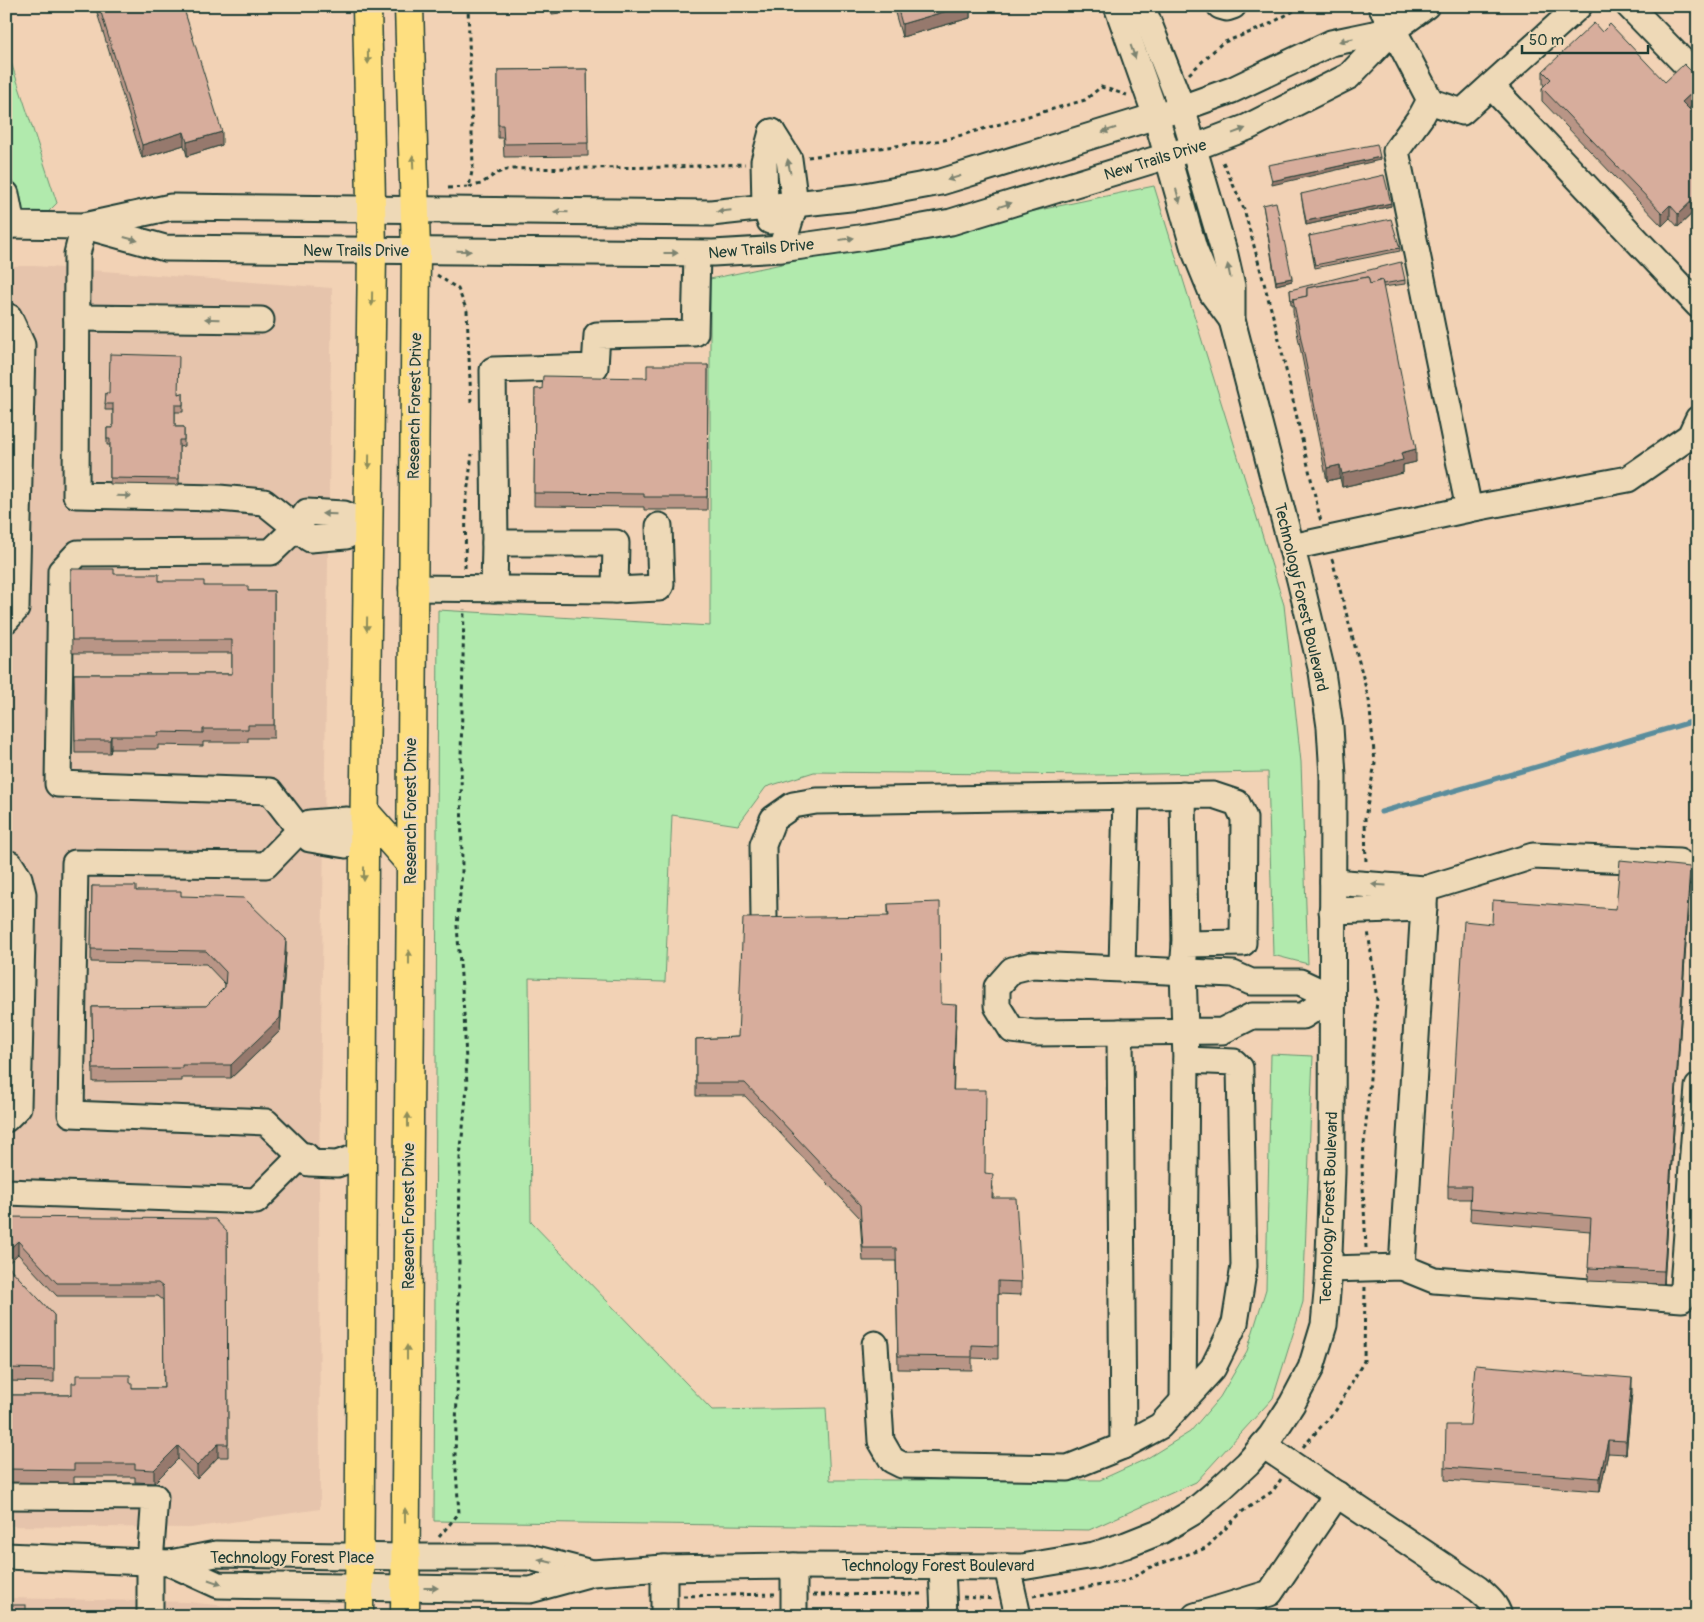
<svg xmlns="http://www.w3.org/2000/svg" width="1704" height="1622" font-family="Pangolin,sans-serif">
<style>
.built{fill:#e6c4ac}
.green{fill:#b1eaad;stroke:#689470}
.lines{fill:none;stroke-linecap:round;stroke-linejoin:round}
.stream{stroke:#5a8d9c;stroke-width:5}
.minor-casing{stroke:#1f3d34;stroke-width:29}
.major-casing{stroke:#1f3d34;stroke-width:31}
.path{stroke:#1f3d34;stroke-width:3;stroke-dasharray:4 4;stroke-linecap:butt}
.minor{stroke:#eed9b7;stroke-width:25}
.major{stroke:#fedf80;stroke-width:28}
.wall{fill:#b99586;stroke:#1f3d34}
.shaded-wall{fill:#96796d;stroke:#1f3d34}
.building{fill:#d7ad9c;stroke:#1f3d34}
.oneway{fill:#7c836f}
.oneway2{fill:#8e8e5a}
.labels{text-anchor:middle;stroke-width:5;stroke-linejoin:round;paint-order:stroke}
.street-label{font-size:16px;fill:#1f3d34;stroke:#eed9b7}
</style>
<rect width="100%" height="100%" fill="#f2d2b5"/>
<filter id="ink" filterUnits="userSpaceOnUse"><feTurbulence type="fractalNoise" baseFrequency=".02" numOctaves="2"/><feDisplacementMap in="SourceGraphic" scale="10" xChannelSelector="R" yChannelSelector="G"/><feConvolveMatrix kernelMatrix="1 2 1 2 8 2 1 2 1" color-interpolation-filters="sRGB"/></filter>
<g filter="url(#ink)">
<g class="built">
<polygon points="6,266 35,266 332,288 319,1173 320,1509 191,1528 6,1526"/>
<polygon points="6,1598 189,1602 317,1616 6,1616"/>
</g>
<g class="green">
<polygon points="6,47 57,203 46,214 6,214"/>
<polygon points="1154,186 1284,605 1301,762 1308,964 1273,955 1268,772 1095,775 814,772 766,787 738,825 672,815 665,982 529,978 531,1222 712,1410 826,1408 830,1480 1100,1480 1146,1459 1190,1432 1220,1397 1247,1351 1266,1289 1271,1054 1313,1056 1303,1302 1273,1398 1196,1482 1089,1530 434,1521 438,610 710,626 710,279"/>
</g>
<g class="lines">
<polyline class="stream" points="1381,812 1698,720"/>
<g class="minor-casing">
<g id="minor">
<polyline points="1117,6 1156,116 1194,249 1212,293 1232,320"/>
<polyline points="1220,6 1227,8 1233,6"/>
<polyline points="1381,6 1430,100 1422,115 1396,151 1469,509"/>
<polyline points="1629,6 1698,77"/>
<polyline points="1491,86 1698,305"/>
<polyline points="1429,101 1462,112 1579,6"/>
<polyline points="1692,105 1698,107"/>
<polyline points="772,132 789,159 795,204 781,249"/>
<polyline points="6,194 12,225"/>
<polyline points="770,221 765,207 764,161 772,132"/>
<polyline points="6,225 84,226 171,207 711,213 859,197 941,182 1182,108 1232,90 1331,43 1393,30"/>
<polyline points="84,226 77,254 76,495 219,498 264,502 310,539 346,536 368,524"/>
<polyline points="89,227 165,248 343,250 713,253 781,249 866,237 951,222 1193,148 1248,127 1349,76 1393,30 1426,6"/>
<polyline points="6,316 9,317 22,345 16,609 6,620"/>
<polyline points="77,318 261,320"/>
<polyline points="1292,547 1469,509 1628,479 1690,436 1698,419"/>
<polyline points="412,588 615,590 616,543 495,543 493,370 595,367 597,335 695,333 697,254"/>
<polyline points="494,589 495,543"/>
<polyline points="615,590 659,588 661,585 659,526"/>
<polyline points="1183,795 1185,944"/>
<polygon points="347,820 365,833 346,845 310,839 306,830 310,823"/>
<polyline points="300,830 270,791 58,784 61,571 78,553 271,552 297,527 307,512 344,514 368,524"/>
<polyline points="6,863 10,864 19,878 23,894 18,1107 6,1119"/>
<polyline points="1333,882 1425,889"/>
<polyline points="1332,911 1424,908"/>
<polyline points="764,917 763,845 773,819 793,805 816,801 1213,795 1237,803 1244,818 1243,943 1185,944 1183,971 1186,1060 1183,1401"/>
<polygon points="1032,965 1233,974 1251,982 1300,982 1332,997 1303,1016 1252,1016 1222,1031 1034,1033 1012,1030 997,1006 997,987 1012,970"/>
<polyline points="1122,968 1126,796"/>
<polyline points="306,1156 301,1156 266,1122 71,1114 75,863 266,865 300,830 306,830"/>
<polyline points="306,1156 309,1163 337,1164 362,1155"/>
<polyline points="6,1192 256,1201 301,1156"/>
<polyline points="1402,1267 1425,889 1533,856 1679,862 1698,873"/>
<polyline points="1329,1269 1402,1267 1434,1280 1682,1299 1698,1087"/>
<polyline points="875,1344 881,1441 892,1460 902,1465 1068,1468 1123,1446 1120,1032"/>
<path d="M 1263,1445 L 1478,1589 C 1487,1597 1496,1604 1499,1616"/>
<polyline points="1123,1446 1160,1426 1183,1401 1213,1368 1235,1323 1244,1266 1240,1068 1234,1062 1186,1060"/>
<polyline points="6,1496 155,1497 150,1562 150,1616"/>
<polyline points="6,1556 170,1563 216,1554 405,1557 529,1557 592,1573"/>
<polyline points="170,1563 218,1585 530,1590 592,1573 664,1568 794,1566 1022,1567 1094,1555 1126,1545 1161,1531 1193,1512 1219,1490 1248,1463 1271,1436 1292,1404 1311,1368 1324,1325 1328,1282 1332,1172 1333,776 1330,727 1322,672 1300,580 1232,320 1232,286 1225,255 1182,108 1142,6"/>
<polyline points="942,1566 944,1616"/>
<polyline points="1007,1567 1018,1616"/>
<polyline points="664,1616 664,1568"/>
<polyline points="794,1616 794,1566"/>
<polyline points="1195,1616 1270,1593 1337,1494"/>
</g>
</g>
<g class="major-casing">
<g id="major">
<polyline points="365,812 410,863"/>
<polyline points="359,1616 364,854 372,251 367,6"/>
<polyline points="405,1616 416,251 409,6"/>
</g>
</g>
<g class="path">
<polyline points="1189,74 1222,43 1264,27 1303,6"/>
<polyline points="808,157 944,140 1085,100 1101,87 1127,95"/>
<polyline points="1223,162 1244,209 1277,331 1321,522"/>
<polyline points="469,187 481,184 495,174 508,169 672,167 745,164"/>
<polyline points="448,188 469,187 473,166 468,6"/>
<polyline points="437,275 458,289 467,311 471,403"/>
<polyline points="1332,559 1369,700 1375,763 1365,818 1366,864"/>
<polyline points="465,568 466,502 472,454"/>
<polyline points="1366,1248 1362,1167 1377,1000 1368,930"/>
<polyline points="1303,1447 1336,1410 1364,1361 1365,1286"/>
<polyline points="439,1537 459,1513 455,1456 458,1366 460,1158 467,1087 464,1013 457,926 462,872 461,758 464,609"/>
<polyline points="813,1595 925,1594"/>
<polyline points="683,1596 775,1594"/>
<polyline points="1033,1596 1127,1581 1148,1568 1206,1548 1243,1511 1273,1491 1281,1479"/>
<polyline points="963,1597 994,1599"/>
<polyline points="443,1610 450,1616"/>
<polyline points="485,1616 495,1611"/>
</g>
<use href="#minor" class="minor"/>
<use href="#major" class="major"/>
</g>
<g class="wall">
<polygon points="95,6 183,6 222,145 187,156 184,145 142,158"/>
<polygon points="503,6 522,6 503,9"/>
<polygon points="551,6 585,6 585,10 552,14"/>
<polygon points="893,6 970,6 970,18 902,37"/>
<polygon points="1602,32 1665,82 1698,78 1698,100 1689,108 1698,118 1698,208 1678,227 1670,218 1662,226 1542,101 1542,88 1544,86 1543,84 1543,71"/>
<polygon points="587,69 588,156 504,157 503,138 498,138 498,70"/>
<polygon points="1301,194 1391,206 1306,225"/>
<polygon points="1263,205 1292,281 1276,285"/>
<polygon points="1309,236 1400,248 1400,251 1315,268"/>
<polygon points="1405,280 1405,284 1383,287 1416,462 1403,465 1403,473 1342,487 1340,478 1327,481 1293,312 1293,305 1291,305 1290,290"/>
<polygon points="708,365 707,510 644,510 644,507 534,506 535,389 542,389 647,378"/>
<polygon points="106,393 178,394 183,393 183,412 175,412 175,427 184,427 184,446 179,447 179,485 110,484 110,445 107,445 107,428 113,428 113,410 105,410"/>
<polygon points="71,569 159,581 248,591 274,591 274,738 248,738 248,742 203,742 203,746 158,745 158,749 111,749 110,753 75,753 74,674 232,674 232,653 72,653"/>
<polygon points="1690,880 1664,1284 1588,1281 1590,1231 1470,1221 1471,1199 1448,1199 1448,1186 1492,924 1616,909"/>
<polygon points="92,886 181,896 286,952 280,1031 231,1078 182,1078 182,1081 93,1082 92,1007 206,1006 225,987 225,984 206,964 91,962"/>
<polygon points="888,904 941,1004 956,1018 953,1090 985,1173 993,1187 993,1198 1021,1282 1021,1295 998,1294 998,1359 972,1358 972,1370 898,1369 896,1261 863,1261 860,1218 745,1096 696,1096 696,1039 738,1037 888,916"/>
<polygon points="6,1217 227,1232 228,1457 218,1457 197,1479 178,1459 154,1483 135,1482 135,1477 74,1477 74,1483 6,1482 6,1395 72,1395 130,1383 132,1388 164,1388 163,1300 158,1296 57,1296 18,1254 6,1265 54,1315 54,1382 6,1381"/>
<polygon points="1632,1392 1626,1454 1608,1453 1600,1491 1445,1480 1445,1467 1470,1425"/>
</g>
<g class="shaded-wall">
<polygon points="964,6 970,6 970,18 902,37 902,24"/>
<polygon points="1698,87 1698,100 1682,115 1682,102"/>
<polygon points="184,132 184,145 142,158 142,145"/>
<polygon points="222,132 222,145 187,156 187,142"/>
<polygon points="1380,157 1380,160 1272,185 1272,181"/>
<polygon points="1698,195 1698,208 1678,227 1678,214"/>
<polygon points="1391,203 1391,206 1306,225 1306,221"/>
<polygon points="1670,205 1670,218 1662,226 1662,213"/>
<polygon points="1292,278 1292,281 1276,285 1276,281"/>
<polygon points="1416,449 1416,462 1403,465 1403,473 1342,487 1342,474 1401,453"/>
<polygon points="1340,465 1340,478 1327,481 1327,468"/>
<polygon points="111,736 111,749 110,753 110,740"/>
<polygon points="1690,867 1690,880 1664,1284 1664,1271"/>
<polygon points="286,939 286,952 280,1031 231,1078 231,1065"/>
<polygon points="956,1005 956,1018 953,1103 953,1090"/>
<polygon points="18,1241 18,1254 6,1265 6,1252"/>
<polygon points="1632,1378 1632,1392 1626,1454 1626,1441"/>
<polygon points="1608,1440 1608,1453 1600,1491 1600,1478"/>
<polygon points="218,1444 218,1457 197,1479 197,1466"/>
<polygon points="178,1446 178,1459 154,1483 154,1470"/>
</g>
<g class="building">
<polygon points="99,6 183,6 222,132 187,142 184,132 142,145"/>
<polygon points="897,6 964,6 902,24"/>
<polygon points="1594,23 1602,32 1610,24 1665,82 1684,64 1698,78 1698,87 1682,102 1698,118 1698,195 1678,214 1670,205 1662,213 1542,88 1551,79 1543,71"/>
<polygon points="587,69 588,143 504,144 503,125 498,125 498,70"/>
<polygon points="1377,144 1380,157 1272,181 1268,165"/>
<polygon points="1384,175 1391,203 1306,221 1301,194"/>
<polygon points="1276,202 1292,278 1276,281 1263,205"/>
<polygon points="1391,219 1400,248 1315,265 1309,236"/>
<polygon points="1401,262 1405,280 1383,284 1382,280 1370,284 1368,277 1307,288 1307,296 1293,299 1293,301 1291,302 1290,290"/>
<polygon points="1368,277 1370,284 1382,280 1416,449 1401,453 1403,460 1342,474 1340,465 1327,468 1293,299 1307,296 1307,288"/>
<polygon points="110,354 179,356 178,394 183,393 183,405 175,405 175,427 184,427 184,440 179,440 179,479 110,478 110,439 107,439 107,428 113,428 113,404 105,404 106,393 109,394"/>
<polygon points="647,365 708,365 707,497 644,497 644,494 534,493 535,389 542,389 543,376 647,378"/>
<polygon points="71,569 114,569 114,574 159,574 159,581 204,581 204,586 248,586 248,591 274,591 274,725 248,725 248,729 203,729 203,733 158,732 158,736 111,736 110,740 75,740 74,674 232,674 232,640 72,640"/>
<polygon points="1620,860 1690,867 1664,1271 1588,1268 1591,1218 1470,1208 1471,1186 1448,1186 1464,921 1492,924 1493,900 1616,909"/>
<polygon points="92,886 136,886 136,891 181,891 181,896 244,898 286,939 280,1018 231,1065 182,1065 182,1068 93,1069 92,1007 206,1006 225,987 226,972 206,951 91,949"/>
<polygon points="940,902 941,1004 956,1005 953,1090 986,1090 985,1173 993,1174 992,1198 1016,1198 1021,1282 998,1281 998,1346 972,1345 972,1357 898,1356 896,1248 863,1248 860,1205 745,1083 696,1083 696,1039 738,1037 743,918 889,916 888,904"/>
<polygon points="6,1217 215,1219 227,1232 228,1444 218,1444 197,1466 178,1446 154,1470 135,1469 135,1464 74,1464 74,1470 6,1469 6,1395 72,1395 72,1383 76,1383 76,1375 130,1375 130,1383 132,1383 132,1388 164,1388 163,1287 158,1283 57,1283 18,1241 6,1252 6,1241 11,1236 6,1231"/>
<polygon points="6,1264 54,1315 54,1369 6,1368"/>
<polygon points="1475,1365 1632,1378 1626,1441 1608,1440 1600,1478 1445,1467 1446,1425 1470,1425"/>
<rect x="6" y="1605" width="20" height="11"/>
</g>
<defs><path id="oneway-solid" d="M-6-.8H1V-3.2L6.5 0L1 3.2V.8H-6Z" transform="scale(1.25)"/></defs>
<g class="oneway">
<use href="#oneway-solid" transform="translate(1346 40) rotate(168)"/>
<use href="#oneway-solid" transform="translate(1133 52) rotate(71)"/>
<use href="#oneway-solid" transform="translate(1109 130) rotate(163)"/>
<use href="#oneway-solid" transform="translate(1239 131) rotate(-21)"/>
<use href="#oneway-solid" transform="translate(789 166) rotate(-101)"/>
<use href="#oneway-solid" transform="translate(954 178) rotate(163)"/>
<use href="#oneway-solid" transform="translate(1178 196) rotate(74)"/>
<use href="#oneway-solid" transform="translate(1005 205) rotate(-17)"/>
<use href="#oneway-solid" transform="translate(724 211) rotate(174)"/>
<use href="#oneway-solid" transform="translate(561 212) rotate(-179)"/>
<use href="#oneway-solid" transform="translate(131 239) rotate(15)"/>
<use href="#oneway-solid" transform="translate(847 239) rotate(-8)"/>
<use href="#oneway-solid" transform="translate(464 251) rotate(1)"/>
<use href="#oneway-solid" transform="translate(671 253)"/>
<use href="#oneway-solid" transform="translate(1229 271) rotate(-102)"/>
<use href="#oneway-solid" transform="translate(212 319) rotate(-179)"/>
<use href="#oneway-solid" transform="translate(124 496) rotate(1)"/>
<use href="#oneway-solid" transform="translate(329 514) rotate(-178)"/>
<use href="#oneway-solid" transform="translate(1379 885) rotate(-176)"/>
<use href="#oneway-solid" transform="translate(545 1561) rotate(-166)"/>
<use href="#oneway-solid" transform="translate(215 1582) rotate(19)"/>
<use href="#oneway-solid" transform="translate(431 1588)"/>
</g>
<g class="oneway2">
<use href="#oneway-solid" transform="translate(368 57) rotate(89)"/>
<use href="#oneway-solid" transform="translate(413 162) rotate(-92)"/>
<use href="#oneway-solid" transform="translate(372 299) rotate(91)"/>
<use href="#oneway-solid" transform="translate(369 462) rotate(91)"/>
<use href="#oneway-solid" transform="translate(367 624) rotate(91)"/>
<use href="#oneway-solid" transform="translate(364 874) rotate(90)"/>
<use href="#oneway-solid" transform="translate(409 957) rotate(-90)"/>
<use href="#oneway-solid" transform="translate(408 1120) rotate(-90)"/>
<use href="#oneway-solid" transform="translate(407 1352) rotate(-90)"/>
<use href="#oneway-solid" transform="translate(405 1515) rotate(-90)"/>
</g>
</g>
<g class="labels">
<g class="street-label">
<text transform="translate(1155 159) rotate(-17)" y="6">New Trails Drive</text>
<text transform="translate(761 248) rotate(-5)" y="6">New Trails Drive</text>
<text x="356" y="256">New Trails Drive</text>
<text transform="translate(414 406) rotate(-89)" y="6">Research Forest Drive</text>
<text transform="translate(1302 597) rotate(77)" y="6">Technology Forest Boulevard</text>
<text transform="translate(410 811) rotate(-90)" y="6">Research Forest Drive</text>
<text transform="translate(1328 1208) rotate(-88)" y="6">Technology Forest Boulevard</text>
<text transform="translate(408 1216) rotate(-90)" y="6">Research Forest Drive</text>
<text x="292" y="1563">Technology Forest Place</text>
<text x="938" y="1571">Technology Forest Boulevard</text>
</g>
</g>
<rect width="1704" height="1622" fill="none" stroke="#eed9b7" stroke-width="25"/>
<rect x="12" y="12" width="1679" height="1597" fill="none" stroke="#1f3d34" stroke-width="2" filter="url(#ink)"/>
<path d="M1522 45v8h126v-8" fill="none" stroke="#1f3d34" stroke-width="2.5"/>
<text x="1529" y="45" font-size="15" fill="#1f3d34" stroke="#eed9b7" stroke-width="4" paint-order="stroke">50 m</text>
</svg>
